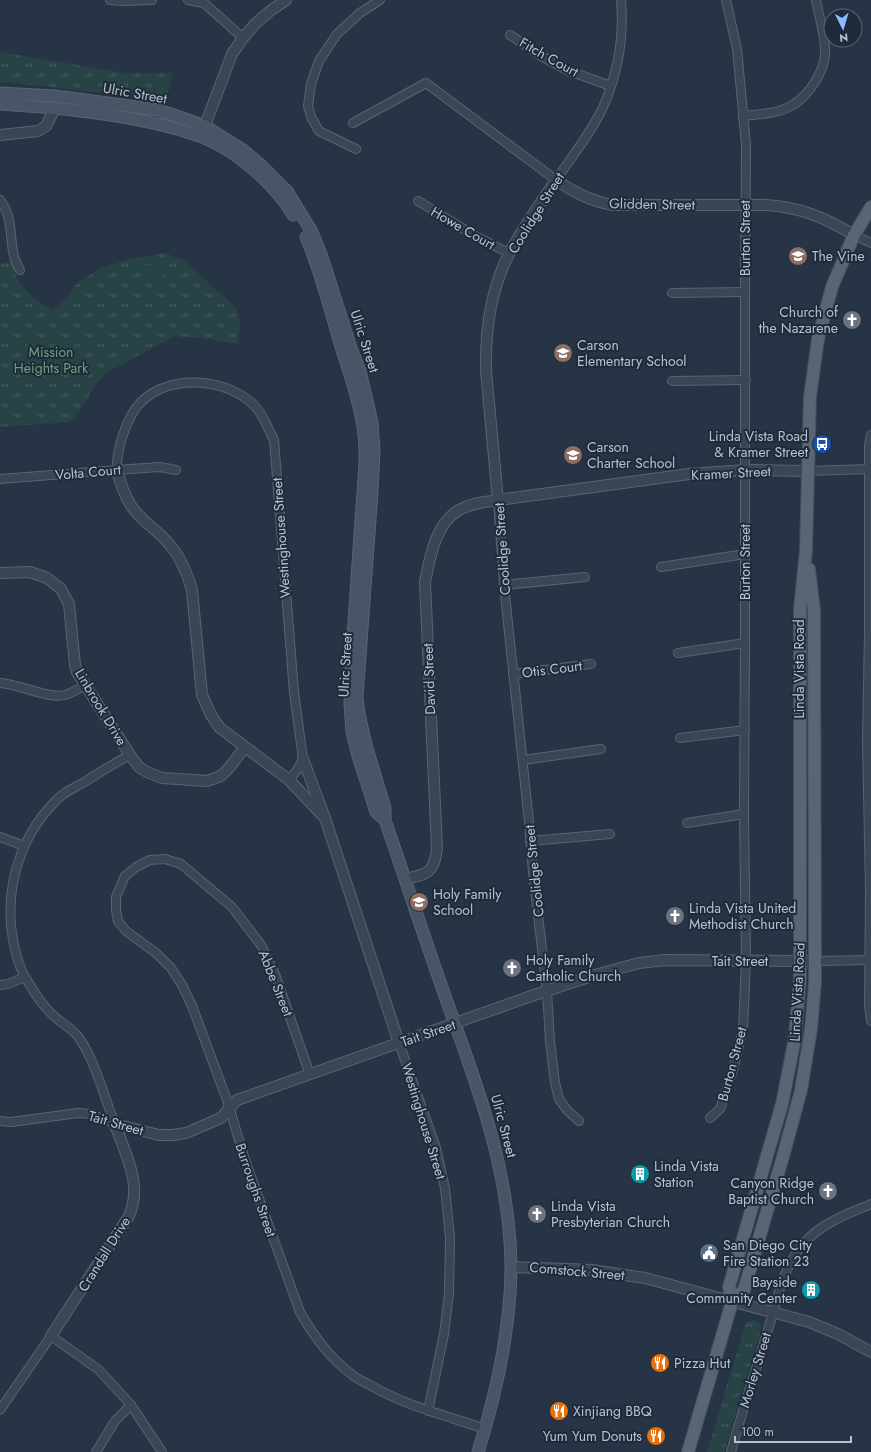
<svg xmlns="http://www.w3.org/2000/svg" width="871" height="1452" font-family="Jost,sans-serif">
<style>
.grass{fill:url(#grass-tufts)}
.pitch{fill:#284346}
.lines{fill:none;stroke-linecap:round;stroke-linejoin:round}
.minor-casing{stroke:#596471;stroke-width:10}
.tertiary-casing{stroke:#596471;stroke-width:12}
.secondary-casing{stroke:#596471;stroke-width:13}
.primary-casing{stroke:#444f5d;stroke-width:14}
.minor{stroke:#3a4654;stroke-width:8}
.tertiary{stroke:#3a4654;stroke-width:10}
.secondary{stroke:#485567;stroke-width:11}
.primary{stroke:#586574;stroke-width:12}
.labels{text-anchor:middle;stroke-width:4;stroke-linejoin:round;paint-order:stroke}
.street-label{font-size:14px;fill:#b8c1cd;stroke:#1f2b3a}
.poi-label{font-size:14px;fill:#b8c1cd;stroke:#1f2b3a;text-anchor:start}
.park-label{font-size:14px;fill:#6ea078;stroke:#1f2b3a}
</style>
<defs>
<pattern id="grass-tufts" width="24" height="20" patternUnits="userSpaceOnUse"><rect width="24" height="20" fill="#284346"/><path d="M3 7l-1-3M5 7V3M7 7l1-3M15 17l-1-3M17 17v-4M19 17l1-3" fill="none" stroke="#455c60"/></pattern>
</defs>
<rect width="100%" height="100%" fill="#263445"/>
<g class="grass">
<polygon points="0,52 125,73 173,73 166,101 51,87 0,82"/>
<path d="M 165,253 L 185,261 L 237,309 L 240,326 L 238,344 L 209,339 L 175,336 L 109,371 L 95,385 L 82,408 L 70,422 L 0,427 L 0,264 L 12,262 C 14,267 15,275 18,280 C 26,293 40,304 53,310 L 68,297 L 75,285 L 100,268 L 134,258 Z"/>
<polygon points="756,1320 762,1326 724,1452 707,1452 746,1322"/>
</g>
<rect class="pitch" x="145" y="265" width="17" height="13"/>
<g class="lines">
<g class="minor-casing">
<g id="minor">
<polyline points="110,0 123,1 152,0"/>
<polyline points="188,0 204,3 243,38"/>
<polyline points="510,35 543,57 569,71 611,86"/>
<path d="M 743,116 C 759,114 777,114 791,106 C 809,96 827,69 825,48 C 824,32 819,16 816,0"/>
<path d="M 353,123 L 426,83 L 556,180 C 572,156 592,132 604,105 C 618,72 624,35 621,0"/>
<polyline points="356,149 319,131 311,117 308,106 311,84 319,61 337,34 360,13 380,0"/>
<path d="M 0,200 C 17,222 6,249 20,270"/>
<polyline points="418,201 477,237 509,253"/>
<polyline points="854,235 871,243"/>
<polyline points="672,293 745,292"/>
<polyline points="672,381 746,380"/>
<polyline points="871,435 869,445 869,632 867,741 870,891 869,1006 871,1021"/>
<path d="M 117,470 C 116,450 127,416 141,402 C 170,373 226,378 254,405 C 263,414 268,428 274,440 L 294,692 L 303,759 L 298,769 L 289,780"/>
<polyline points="808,471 869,469"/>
<polyline points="0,479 130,469 160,467 176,470"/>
<polyline points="498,500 504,585 529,822 533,873 547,991 550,1041 555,1083 559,1099 567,1110 579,1121"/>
<polyline points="661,567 745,554"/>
<polyline points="504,585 585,577"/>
<polyline points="678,653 745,643"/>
<polyline points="513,674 591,664"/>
<path d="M 0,683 C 19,684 48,699 65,695 C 72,693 78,689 85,685"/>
<polyline points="680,738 745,730"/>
<polyline points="523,760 601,749"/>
<polyline points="687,823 744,814"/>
<polyline points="0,837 24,846"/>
<polyline points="530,841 610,834"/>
<polyline points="815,961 871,960"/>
<polyline points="0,985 8,984 25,977"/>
<polyline points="399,1043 436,1148 445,1188 450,1238 449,1294 444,1334 428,1411"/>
<path d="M 310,1075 L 275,974 L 261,945 L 232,907 L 181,864 L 165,859 L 150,860 L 136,867 L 125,876 L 116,897 L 116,910 L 118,921 L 126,931 L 156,953 L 171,968 L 182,985 L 192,1006 L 227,1100 L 245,1160 L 300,1312 C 313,1335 329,1357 350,1373 C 355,1378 362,1381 368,1384 C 405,1406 445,1415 485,1429"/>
<polyline points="710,1118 720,1109 733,1070 743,1029 746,961 744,814 745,643 745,292 746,145 737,49 726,0"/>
<polyline points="0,1121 11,1122 78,1113 91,1114 115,1124"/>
<path d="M 115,1124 C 104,1097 95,1060 79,1038 C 72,1028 62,1024 54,1016 C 43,1007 32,989 25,977 C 16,961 13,944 11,925 C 7,876 25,828 62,795 C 69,790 78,786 86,781 C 100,772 115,763 130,755"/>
<polyline points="0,1410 51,1336 99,1370 131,1405 162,1452"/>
<polyline points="96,1452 115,1421 131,1405"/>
<path d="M 731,1452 C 742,1412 755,1372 767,1333 C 778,1299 782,1263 810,1237 C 827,1221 850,1213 871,1204"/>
</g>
</g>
<g class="tertiary-casing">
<g id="tertiary">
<polyline points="0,135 38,131 46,126 55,108"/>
<polyline points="201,136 232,54 243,38 255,24 270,11 286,0"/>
<path d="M 117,470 C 120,482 124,494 130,504 C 140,521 157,529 169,544 C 181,557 187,573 192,590 L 202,695 L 211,715 L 220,728 L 289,780 L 325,818"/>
<path d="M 498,500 L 486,371 C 485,330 491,288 510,252 C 523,227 540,204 556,180 C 575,193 589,200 612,205 L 766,205 C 801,207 825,218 854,235"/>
<polyline points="0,573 30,572 47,578 61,589 69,604 75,665 77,672 130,755 139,767 147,772 162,778 207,781 221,776 229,768 245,747"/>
<polyline points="303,759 325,818 399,1043"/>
<path d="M 405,879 C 428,874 434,873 437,849 L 425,582 C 430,558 435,524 459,510 C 471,503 485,502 498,500 L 689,474 L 745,470 L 808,471"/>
<polyline points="115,1124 159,1135 173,1135 186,1133 221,1118 237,1100 537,994 595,975 639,963 665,960 815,961"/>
<polyline points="511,1267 592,1270 645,1278 809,1322 838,1334 871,1352"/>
<path d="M 51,1336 L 129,1216 C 143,1184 125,1154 115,1124"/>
</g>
</g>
<g class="secondary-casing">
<g id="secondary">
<path d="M 0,93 L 55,96 L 130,106 L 159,110 L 205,126 L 243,150 L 262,166 L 287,191 L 312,232 L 322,257 L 351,348 L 360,371 L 372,422 L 374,450 L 372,492 L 357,697 L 359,714 L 366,745 L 385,808 L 385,820 C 407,884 428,949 451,1013 C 481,1095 510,1177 511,1265 C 511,1329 497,1391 478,1452"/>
<path d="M 0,104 C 59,108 119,113 177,129 C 188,133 200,135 211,141 C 242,156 276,186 293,215"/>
<path d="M 306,237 C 320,269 328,303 338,336 C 351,381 367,417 365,464 L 352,649 L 350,703 L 352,732 L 358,756 L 376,812 L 385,820"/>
</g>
</g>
<g class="primary-casing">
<g id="primary">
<polyline points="732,1302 744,1290 784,1153 801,1090 811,1029 815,983 815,961 814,610 809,569"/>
<polyline points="688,1452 732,1302 729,1287 782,1104 795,1038 800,978 800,610 806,550 810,397 818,339 832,287 854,235 871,207"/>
</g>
</g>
<use href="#minor" class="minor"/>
<use href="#tertiary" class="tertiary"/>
<use href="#secondary" class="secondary"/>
<use href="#primary" class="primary"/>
</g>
<defs>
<g id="school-disc" transform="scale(1)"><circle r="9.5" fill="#8d6e63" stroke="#1f2b3a"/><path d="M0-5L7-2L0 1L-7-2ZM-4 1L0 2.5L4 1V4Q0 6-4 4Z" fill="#fff"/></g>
<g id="church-disc" transform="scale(1)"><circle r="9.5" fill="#6b7280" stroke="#1f2b3a"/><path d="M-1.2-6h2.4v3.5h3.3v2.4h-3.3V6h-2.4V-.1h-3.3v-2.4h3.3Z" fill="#fff"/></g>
<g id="bus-disc" transform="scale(1)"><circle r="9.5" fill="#1a4fb4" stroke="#1f2b3a"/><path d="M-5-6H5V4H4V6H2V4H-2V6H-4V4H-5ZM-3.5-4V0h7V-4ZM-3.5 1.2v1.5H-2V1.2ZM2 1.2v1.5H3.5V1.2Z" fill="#fff"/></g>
<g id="building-disc" transform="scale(1)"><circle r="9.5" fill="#0f9aa8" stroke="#1f2b3a"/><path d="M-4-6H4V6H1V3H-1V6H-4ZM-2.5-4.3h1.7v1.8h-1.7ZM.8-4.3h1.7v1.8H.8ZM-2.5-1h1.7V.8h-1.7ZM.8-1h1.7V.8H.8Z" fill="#fff"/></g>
<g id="civic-disc" transform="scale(1)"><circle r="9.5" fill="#5c6f8a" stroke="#1f2b3a"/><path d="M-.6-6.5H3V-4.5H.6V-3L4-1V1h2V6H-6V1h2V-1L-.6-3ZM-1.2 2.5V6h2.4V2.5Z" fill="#fff"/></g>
<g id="restaurant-disc" transform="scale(1)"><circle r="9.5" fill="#e8710a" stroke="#1f2b3a"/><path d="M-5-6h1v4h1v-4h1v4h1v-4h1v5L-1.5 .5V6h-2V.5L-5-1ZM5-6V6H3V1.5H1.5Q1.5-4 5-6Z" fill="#fff"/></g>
</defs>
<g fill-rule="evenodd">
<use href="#school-disc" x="798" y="256"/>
<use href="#church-disc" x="852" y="320"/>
<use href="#school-disc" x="563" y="353"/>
<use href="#bus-disc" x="822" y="444"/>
<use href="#school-disc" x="573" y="455"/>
<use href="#school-disc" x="419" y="902"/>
<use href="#church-disc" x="675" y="916"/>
<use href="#church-disc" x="512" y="968"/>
<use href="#building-disc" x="640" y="1174"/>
<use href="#church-disc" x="828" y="1191"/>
<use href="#church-disc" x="537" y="1214"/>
<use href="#civic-disc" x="709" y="1253"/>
<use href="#building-disc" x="811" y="1290"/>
<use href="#restaurant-disc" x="660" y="1363"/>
<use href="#restaurant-disc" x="559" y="1411"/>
<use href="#restaurant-disc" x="656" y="1436"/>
</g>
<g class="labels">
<g class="street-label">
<text transform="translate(549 57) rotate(29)" y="5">Fitch Court</text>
<text transform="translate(135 93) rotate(10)" y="5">Ulric Street</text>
<text transform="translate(652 204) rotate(1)" y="5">Glidden Street</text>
<text transform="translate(536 213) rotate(-58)" y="5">Coolidge Street</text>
<text transform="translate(463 228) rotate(30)" y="5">Howe Court</text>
<text transform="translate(745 238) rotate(-90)" y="5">Burton Street</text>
<text transform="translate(365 341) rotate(72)" y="5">Ulric Street</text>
<text transform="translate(88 472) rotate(-5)" y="5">Volta Court</text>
<text transform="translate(731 473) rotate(-3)" y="5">Kramer Street</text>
<text transform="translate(281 538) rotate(-94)" y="5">Westinghouse Street</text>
<text transform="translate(502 549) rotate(-94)" y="5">Coolidge Street</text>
<text transform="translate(745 562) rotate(-90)" y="5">Burton Street</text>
<text transform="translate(345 665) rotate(-87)" y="5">Ulric Street</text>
<text transform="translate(552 669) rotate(-7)" y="5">Otis Court</text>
<text transform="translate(799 669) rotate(-90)" y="5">Linda Vista Road</text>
<text transform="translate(429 679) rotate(-92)" y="5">David Street</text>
<text transform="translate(101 707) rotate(59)" y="5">Linbrook Drive</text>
<text transform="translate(534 871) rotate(-96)" y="5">Coolidge Street</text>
<text x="740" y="966">Tait Street</text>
<text transform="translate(276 983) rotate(68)" y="5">Abbe Street</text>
<text transform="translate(797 992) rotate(-87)" y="5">Linda Vista Road</text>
<text transform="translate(428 1033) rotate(-19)" y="5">Tait Street</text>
<text transform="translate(732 1064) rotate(-75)" y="5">Burton Street</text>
<text transform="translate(424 1121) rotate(73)" y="5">Westinghouse Street</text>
<text transform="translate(116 1123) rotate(16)" y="5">Tait Street</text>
<text transform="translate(504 1126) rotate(75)" y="5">Ulric Street</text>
<text transform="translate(256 1190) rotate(71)" y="5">Burroughs Street</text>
<text transform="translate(104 1254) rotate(-58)" y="5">Crandall Drive</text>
<text transform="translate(577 1271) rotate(5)" y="5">Comstock Street</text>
<text transform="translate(755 1370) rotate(-73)" y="5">Morley Street</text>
</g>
<g class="poi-label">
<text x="812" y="261">The Vine</text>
<text x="838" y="317" text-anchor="end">Church of<tspan x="838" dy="16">the Nazarene</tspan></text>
<text x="577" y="350">Carson<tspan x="577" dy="16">Elementary School</tspan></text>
<text x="808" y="441" text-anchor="end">Linda Vista Road<tspan x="808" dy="16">&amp; Kramer Street</tspan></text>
<text x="587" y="452">Carson<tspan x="587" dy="16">Charter School</tspan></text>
<text x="433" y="899">Holy Family<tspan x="433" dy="16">School</tspan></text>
<text x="689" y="913">Linda Vista United<tspan x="689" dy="16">Methodist Church</tspan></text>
<text x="526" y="965">Holy Family<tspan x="526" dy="16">Catholic Church</tspan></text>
<text x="654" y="1171">Linda Vista<tspan x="654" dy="16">Station</tspan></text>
<text x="814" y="1188" text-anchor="end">Canyon Ridge<tspan x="814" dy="16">Baptist Church</tspan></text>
<text x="551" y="1211">Linda Vista<tspan x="551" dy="16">Presbyterian Church</tspan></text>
<text x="723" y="1250">San Diego City<tspan x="723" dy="16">Fire Station 23</tspan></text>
<text x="797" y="1287" text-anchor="end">Bayside<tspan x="797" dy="16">Community Center</tspan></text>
<text x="674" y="1368">Pizza Hut</text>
<text x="573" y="1416">Xinjiang BBQ</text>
<text x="642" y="1441" text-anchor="end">Yum Yum Donuts</text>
</g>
<g class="park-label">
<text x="51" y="357">Mission<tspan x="51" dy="16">Heights Park</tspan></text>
</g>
</g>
<g transform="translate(843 28) rotate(175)"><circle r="19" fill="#1f2b3a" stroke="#5c6775"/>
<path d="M0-3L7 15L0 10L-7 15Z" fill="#8dbbfe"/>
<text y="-6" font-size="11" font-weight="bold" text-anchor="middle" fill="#b8c1cd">N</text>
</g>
<path d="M735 1436v6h116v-6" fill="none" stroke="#b8c1cd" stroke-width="2"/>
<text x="741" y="1436" font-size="12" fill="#b8c1cd" stroke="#1f2b3a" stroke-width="3" paint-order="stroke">100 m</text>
</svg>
